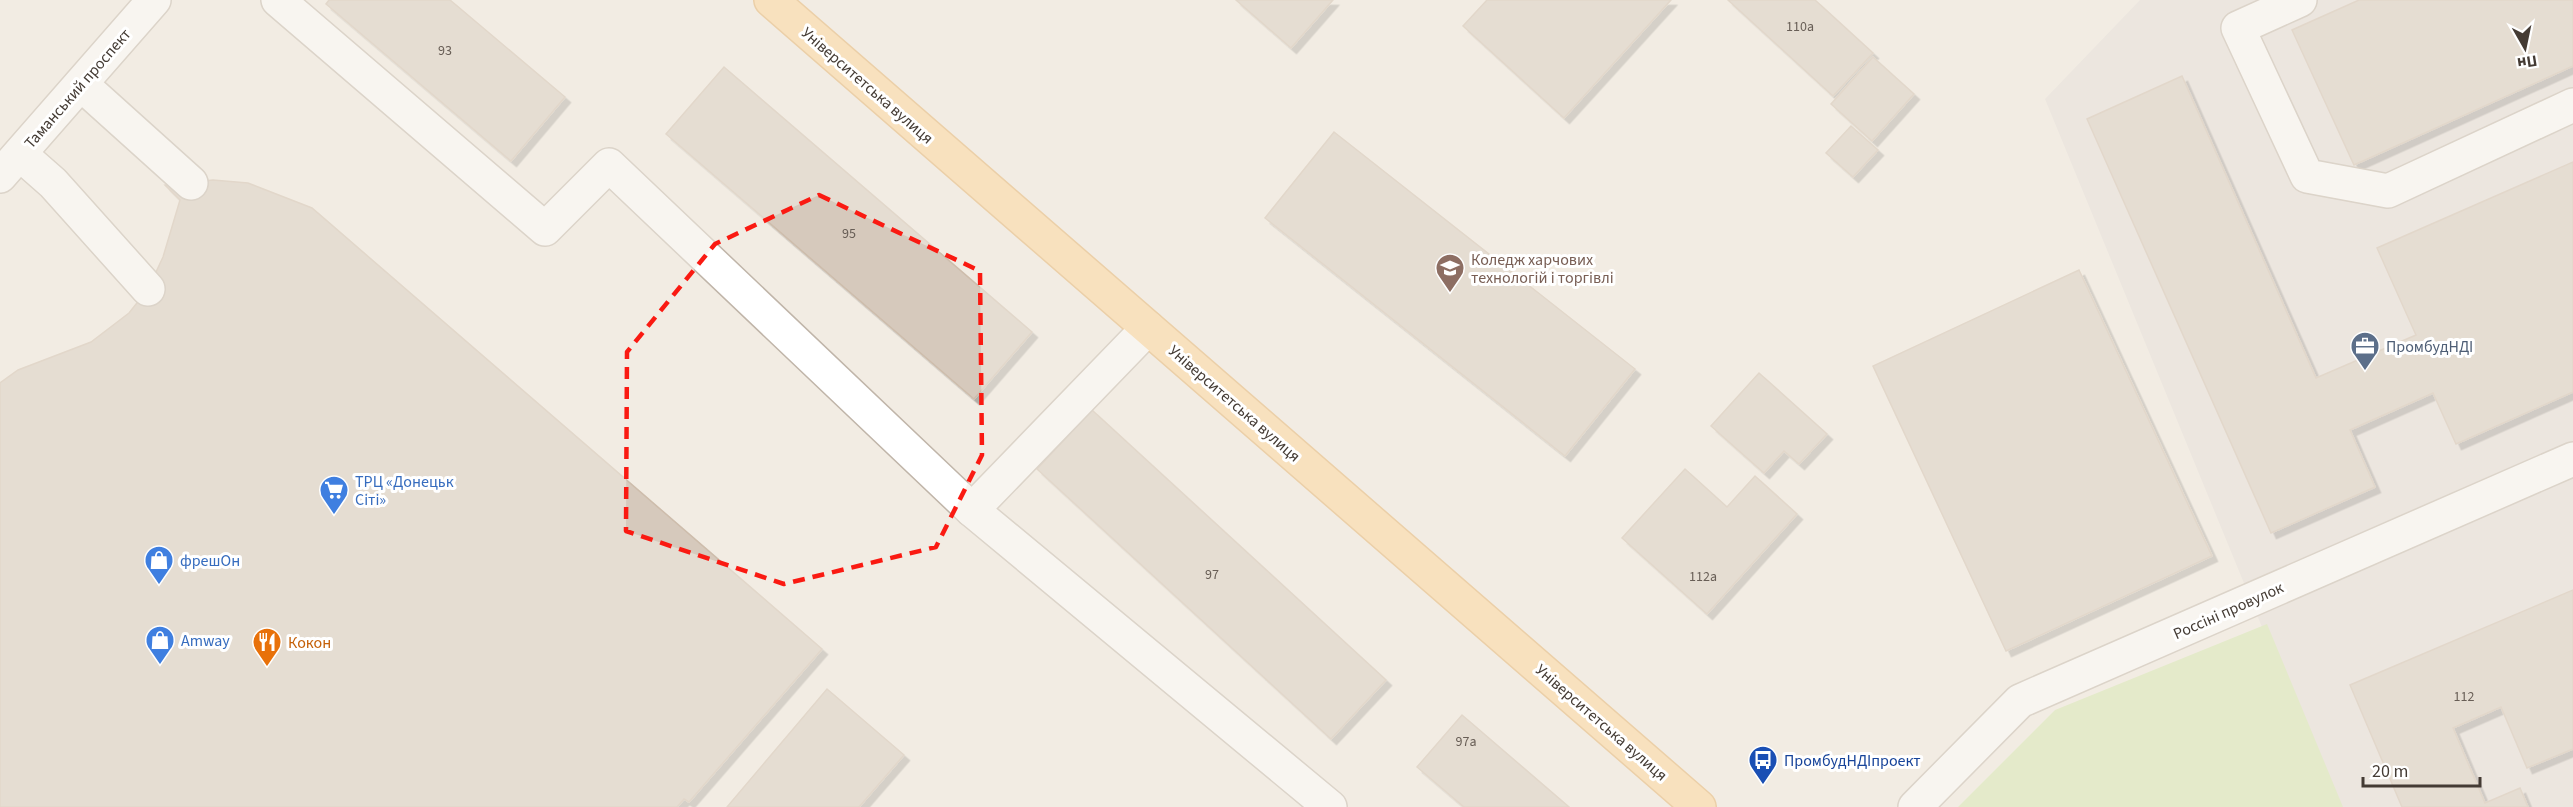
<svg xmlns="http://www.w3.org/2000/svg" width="2573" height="807" font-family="'Source Sans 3',sans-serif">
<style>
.industrial{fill:#e4ddd9}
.green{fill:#d3e7ab}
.building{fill:#d6c9bc;stroke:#cebdac;stroke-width:1.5;filter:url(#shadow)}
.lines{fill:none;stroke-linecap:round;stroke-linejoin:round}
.minor-casing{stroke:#c0b5a9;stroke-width:36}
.major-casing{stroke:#e3ac60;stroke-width:36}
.minor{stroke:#fff;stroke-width:33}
.major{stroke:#fed290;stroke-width:33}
.marked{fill:none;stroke:#fa1a12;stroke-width:4.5;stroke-dasharray:12 8;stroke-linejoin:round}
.labels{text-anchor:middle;stroke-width:6;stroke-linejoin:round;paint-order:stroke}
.number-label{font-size:14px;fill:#685e56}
.street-label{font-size:16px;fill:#443b34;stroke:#fff}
.education-label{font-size:16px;fill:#785e54;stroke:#fff;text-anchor:start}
.service-label{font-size:16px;fill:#4e5e75;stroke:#fff;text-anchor:start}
.shop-label{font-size:16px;fill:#366cbe;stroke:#fff;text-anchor:start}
.food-label{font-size:16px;fill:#c56008;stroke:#fff;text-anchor:start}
.transit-label{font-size:16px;fill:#164399;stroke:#fff;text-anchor:start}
</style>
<defs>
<filter id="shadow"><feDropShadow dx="5.5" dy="5.5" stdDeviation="0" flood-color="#0004"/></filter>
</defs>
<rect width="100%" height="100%" fill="#f2ece3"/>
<polygon class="industrial" points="2140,0 2573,0 2573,807 2336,807 2045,99"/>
<polygon class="green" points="2267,624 2343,807 1958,807 2055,710"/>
<g class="building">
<polygon points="329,0 450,0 565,97 511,161 326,4"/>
<polygon points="1236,0 1333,0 1291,48"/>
<polygon points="1487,0 1671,0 1564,118 1463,26"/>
<polygon points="1728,0 1815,0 1873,53 1833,96"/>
<polygon points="2359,0 2573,0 2573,66 2354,165 2292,30"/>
<polygon points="1873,57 1914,94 1872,141 1831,104"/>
<polygon points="724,67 1032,332 974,399 666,134"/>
<polygon points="2182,76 2316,378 2416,335 2377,248 2573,162 2573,392 2456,444 2433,393 2350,430 2375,487 2271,533 2087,119"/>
<polygon points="1851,126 1878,150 1853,177 1826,153"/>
<polygon points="1334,132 1635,369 1565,456 1265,218"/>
<polygon points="213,180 248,183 312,208 822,649 689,802 684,799 677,807 0,807 0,383 18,370 91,342 129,313 148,289 163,257 180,200 165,185"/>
<polygon points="2079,270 2212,556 2006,651 1873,366"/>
<polygon points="1759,373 1827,434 1799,464 1784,451 1764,473 1711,426"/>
<polygon points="1092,410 1386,680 1331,739 1037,469"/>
<polygon points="1685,469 1727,507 1755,476 1797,514 1707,614 1622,538"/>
<polygon points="2573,590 2573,749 2527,768 2501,707 2453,728 2485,803 2520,788 2528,807 2402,807 2350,685"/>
<polygon points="827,689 904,755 859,807 727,807"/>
<polygon points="1462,715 1569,807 1464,807 1417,767"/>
</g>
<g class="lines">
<g class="minor-casing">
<g id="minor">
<polyline points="278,0 545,229 609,165 972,510"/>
<polyline points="2300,0 2238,28 2307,176 2388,191 2573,105"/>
<polyline points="81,84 191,183"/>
<polyline points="20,154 53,183 148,289"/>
<polyline points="0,176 154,0"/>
<polyline points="1148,328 972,510 1330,807"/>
<polyline points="1915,807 2020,701 2573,459"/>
</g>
</g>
<g class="major-casing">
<polyline id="major" points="771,0 1699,807"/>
</g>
<use href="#minor" class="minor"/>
<use href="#major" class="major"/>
</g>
<path d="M0 0H2573V807H0ZM 819,195 L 980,271 L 982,455 L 936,547 L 784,584 L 626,531 L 627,352 L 715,244 Z" fill="#f2ece3" fill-opacity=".55" fill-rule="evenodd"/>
<path class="marked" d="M 819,195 L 980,271 L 982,455 L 936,547 L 784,584 L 626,531 L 627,352 L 715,244 Z"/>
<defs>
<g id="university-pin" transform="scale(1.5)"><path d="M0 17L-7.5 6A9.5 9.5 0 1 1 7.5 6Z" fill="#8d6e63" stroke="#fff"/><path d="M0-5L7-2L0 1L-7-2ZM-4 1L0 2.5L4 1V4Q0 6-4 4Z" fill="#fff"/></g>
<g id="office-pin" transform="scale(1.5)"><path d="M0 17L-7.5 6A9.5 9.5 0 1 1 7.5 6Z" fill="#5c6f8a" stroke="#fff"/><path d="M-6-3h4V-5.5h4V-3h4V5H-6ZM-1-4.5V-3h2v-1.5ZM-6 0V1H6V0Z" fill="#fff"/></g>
<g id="supermarket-pin" transform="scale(1.5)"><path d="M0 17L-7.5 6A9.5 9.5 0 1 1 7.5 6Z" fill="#3f7fe0" stroke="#fff"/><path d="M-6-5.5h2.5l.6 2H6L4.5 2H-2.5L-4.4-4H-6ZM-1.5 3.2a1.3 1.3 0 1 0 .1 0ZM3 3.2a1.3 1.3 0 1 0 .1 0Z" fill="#fff"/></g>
<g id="shop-pin" transform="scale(1.5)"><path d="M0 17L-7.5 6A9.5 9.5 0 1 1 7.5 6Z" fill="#3f7fe0" stroke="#fff"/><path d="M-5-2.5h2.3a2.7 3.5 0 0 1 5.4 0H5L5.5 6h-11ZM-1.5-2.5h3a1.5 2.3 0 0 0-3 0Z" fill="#fff"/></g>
<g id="restaurant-pin" transform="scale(1.5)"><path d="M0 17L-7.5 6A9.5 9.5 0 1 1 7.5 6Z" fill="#e8710a" stroke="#fff"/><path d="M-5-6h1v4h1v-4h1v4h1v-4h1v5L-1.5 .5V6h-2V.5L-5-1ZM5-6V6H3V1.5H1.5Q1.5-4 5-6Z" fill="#fff"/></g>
<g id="bus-pin" transform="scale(1.5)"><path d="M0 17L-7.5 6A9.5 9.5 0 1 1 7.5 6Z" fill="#1a4fb4" stroke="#fff"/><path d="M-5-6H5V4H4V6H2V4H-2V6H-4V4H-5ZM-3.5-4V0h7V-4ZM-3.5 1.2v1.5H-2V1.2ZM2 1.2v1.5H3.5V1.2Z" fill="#fff"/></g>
</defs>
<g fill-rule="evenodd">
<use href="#university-pin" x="1450" y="268"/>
<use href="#office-pin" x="2365" y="346"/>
<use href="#supermarket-pin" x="334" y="490"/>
<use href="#shop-pin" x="159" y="560"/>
<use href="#shop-pin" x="160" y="640"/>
<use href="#restaurant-pin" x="267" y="642"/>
<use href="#bus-pin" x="1763" y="760"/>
</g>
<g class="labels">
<g class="number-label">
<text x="1800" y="31">110а</text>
<text x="445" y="55">93</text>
<text x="849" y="238">95</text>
<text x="1212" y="579">97</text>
<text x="1703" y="581">112а</text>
<text x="2464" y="701">112</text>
<text x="1466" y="746">97а</text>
</g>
<g class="street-label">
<text transform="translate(868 85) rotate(41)" y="6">Університетська вулиця</text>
<text transform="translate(77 88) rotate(-49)" y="6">Таманський проспект</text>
<text transform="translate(1235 403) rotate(41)" y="6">Університетська вулиця</text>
<text transform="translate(2228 610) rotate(-24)" y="6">Россіні провулок</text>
<text transform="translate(1602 722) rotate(41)" y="6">Університетська вулиця</text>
</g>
<g class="education-label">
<text x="1471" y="265">Коледж харчових<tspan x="1471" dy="18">технологій і торгівлі</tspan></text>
</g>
<g class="service-label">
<text x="2386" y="352">ПромбудНДІ</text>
</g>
<g class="shop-label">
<text x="355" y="487">ТРЦ «Донецьк<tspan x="355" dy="18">Сіті»</tspan></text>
<text x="180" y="566">фрешОн</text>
<text x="181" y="646">Amway</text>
</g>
<g class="food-label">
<text x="288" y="648">Кокон</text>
</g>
<g class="transit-label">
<text x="1784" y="766">ПромбудНДІпроект</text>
</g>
</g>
<g transform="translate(2525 48) rotate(171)" stroke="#ffffff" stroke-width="4.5" paint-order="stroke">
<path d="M0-4.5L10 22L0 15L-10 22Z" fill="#443b34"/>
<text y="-9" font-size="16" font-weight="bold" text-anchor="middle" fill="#443b34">Пн</text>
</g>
<path d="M2363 777v9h117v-9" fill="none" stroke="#443b34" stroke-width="3"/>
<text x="2372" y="777" font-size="18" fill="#443b34" stroke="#ffffff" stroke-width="4.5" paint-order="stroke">20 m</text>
</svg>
